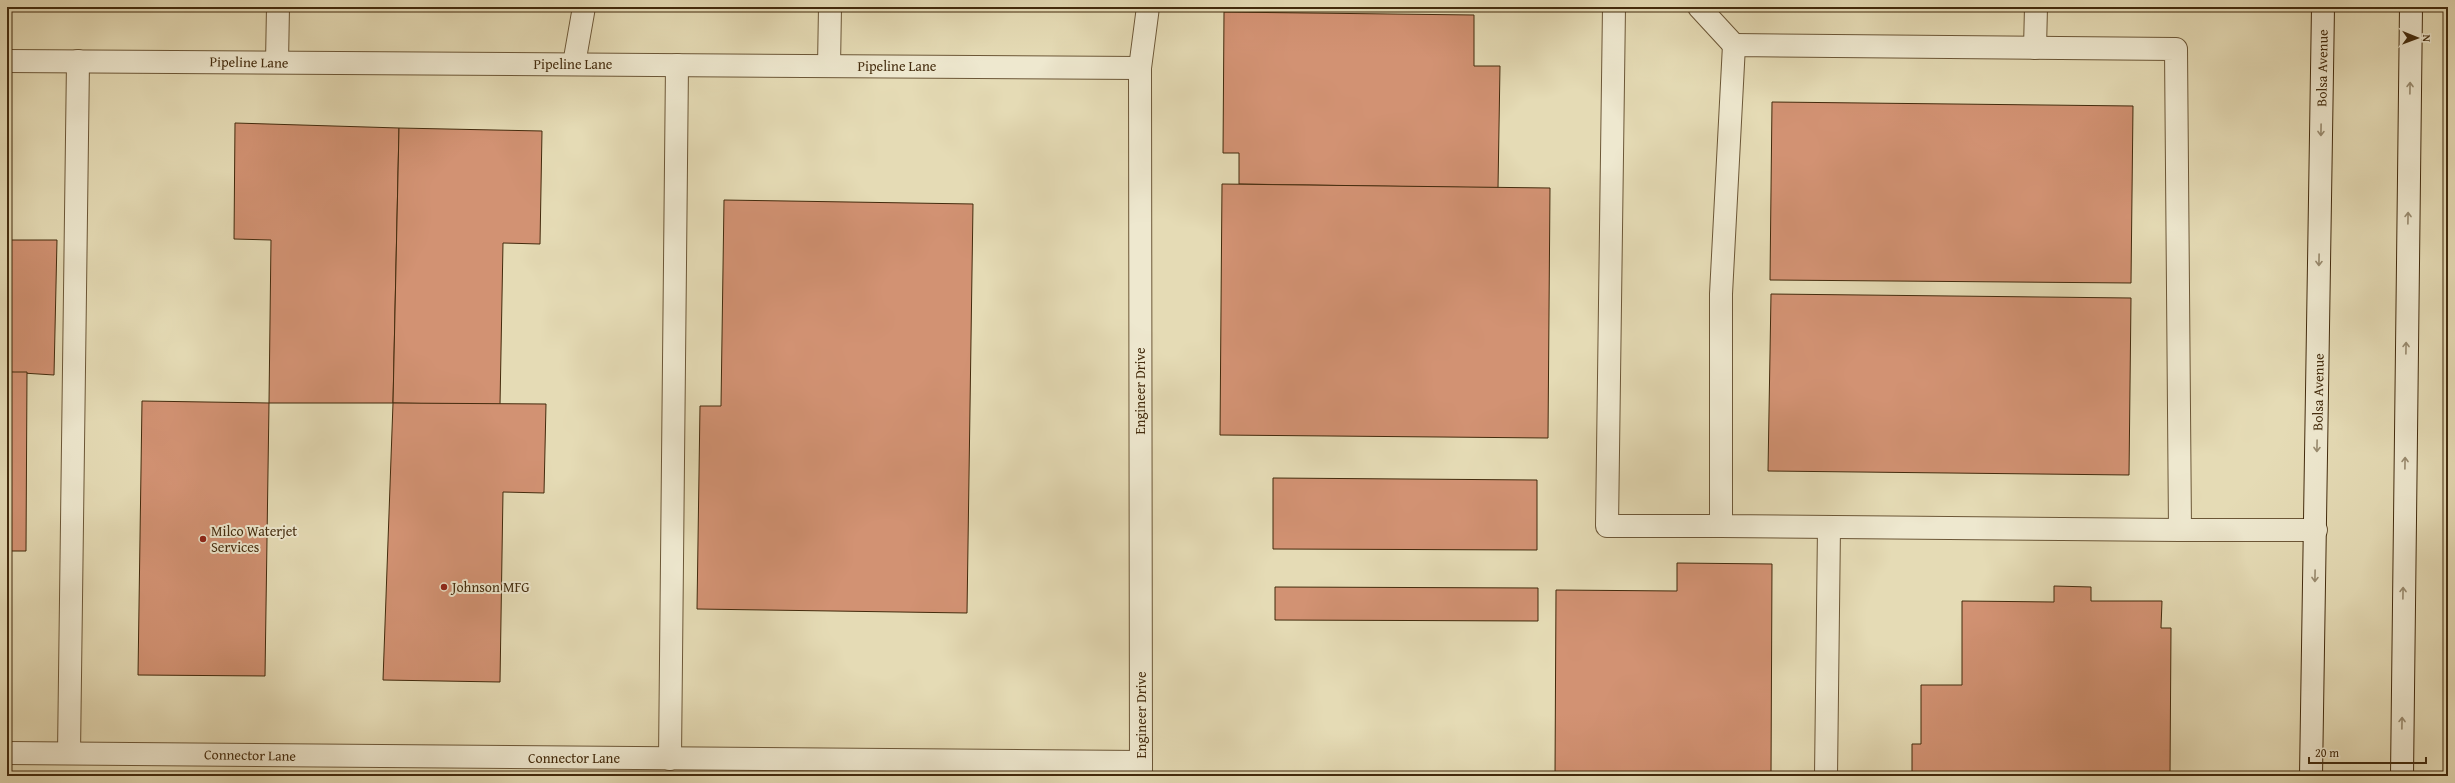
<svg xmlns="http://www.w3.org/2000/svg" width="2455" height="783" font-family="'Gentium Book Plus',serif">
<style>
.building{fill:#d29273;stroke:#432b0d}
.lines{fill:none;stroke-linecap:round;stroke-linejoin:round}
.service-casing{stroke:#6c5737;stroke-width:24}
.minor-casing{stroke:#6c5737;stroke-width:24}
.secondary-casing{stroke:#432b0d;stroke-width:24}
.service{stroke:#eee8cf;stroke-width:22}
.minor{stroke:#eee8cf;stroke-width:22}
.secondary{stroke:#eee8cf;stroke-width:22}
.oneway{stroke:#988a6e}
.poi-dot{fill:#8f2418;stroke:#eee8cf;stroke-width:1.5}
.labels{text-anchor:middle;stroke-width:4;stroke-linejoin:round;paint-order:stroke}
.street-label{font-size:14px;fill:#432b0d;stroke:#eee8cf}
.poi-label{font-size:14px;fill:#432b0d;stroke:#eee8cf;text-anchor:start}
</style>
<rect width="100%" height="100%" fill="#e5dbb5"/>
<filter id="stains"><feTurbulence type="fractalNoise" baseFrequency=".005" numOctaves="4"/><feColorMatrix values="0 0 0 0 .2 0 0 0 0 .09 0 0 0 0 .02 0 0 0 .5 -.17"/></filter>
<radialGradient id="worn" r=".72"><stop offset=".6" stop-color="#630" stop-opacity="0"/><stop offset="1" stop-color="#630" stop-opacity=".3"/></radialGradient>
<g class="building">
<polygon points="1224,12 1474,15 1474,66 1500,66 1498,188 1239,184 1239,153 1223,153"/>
<polygon points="1772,102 2133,106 2131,283 1770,280"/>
<polygon points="235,123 399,128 393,403 269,403 271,240 234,239"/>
<polygon points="399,128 542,131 540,244 503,243 500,405 393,403"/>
<polygon points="1222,184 1550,188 1548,438 1220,435"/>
<polygon points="724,200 973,204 967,613 697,609 700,406 721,406"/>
<polygon points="7,240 57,240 54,375 7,372"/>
<polygon points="1771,294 2131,298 2129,475 1768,471"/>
<polygon points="7,372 27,372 26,551 7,551"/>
<polygon points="142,401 269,403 265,676 138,675"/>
<polygon points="393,403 546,404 544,493 503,492 500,682 383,680"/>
<polygon points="1273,478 1537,480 1537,550 1273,549"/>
<polygon points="1677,563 1772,564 1771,776 1555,776 1556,590 1677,591"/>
<polygon points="2054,586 2091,587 2091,601 2162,601 2161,628 2171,628 2170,776 1912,776 1912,744 1921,744 1921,685 1962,685 1962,601 2054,602"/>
<polygon points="1275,587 1538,588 1538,621 1275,620"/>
</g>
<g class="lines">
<g class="service-casing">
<g id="service">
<polyline points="1614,7 1607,526 1721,526"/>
<polyline points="1699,7 1734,45"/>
<polyline points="2035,48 2036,7"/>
<polyline points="277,62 278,7"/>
<polyline points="574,64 584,7"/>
<polyline points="829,66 830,7"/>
<polyline points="2180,530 1721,526 1721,294 1734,45 2176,49 2180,530 2316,530"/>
<polyline points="69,753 78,61"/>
<polyline points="670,759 677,65"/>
<polyline points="1025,776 1026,762"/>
<polyline points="1826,776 1829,527"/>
</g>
</g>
<g class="minor-casing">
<g id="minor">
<polyline points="7,61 1140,68"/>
<polyline points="7,753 1141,762"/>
<polyline points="1141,776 1140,68 1148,7"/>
</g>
</g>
<g class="secondary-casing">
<g id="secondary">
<polyline points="2311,776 2323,7"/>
<polyline points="2402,776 2411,7"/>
</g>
</g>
<use href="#service" class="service"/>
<use href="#minor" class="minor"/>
<use href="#secondary" class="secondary"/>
</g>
<defs><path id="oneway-shaft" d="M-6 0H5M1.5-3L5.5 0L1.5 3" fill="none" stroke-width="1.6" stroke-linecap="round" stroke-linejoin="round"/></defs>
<g class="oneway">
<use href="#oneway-shaft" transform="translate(2410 88) rotate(-89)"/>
<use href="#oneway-shaft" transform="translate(2321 130) rotate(91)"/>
<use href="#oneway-shaft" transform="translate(2408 218) rotate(-89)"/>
<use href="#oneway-shaft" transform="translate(2319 260) rotate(91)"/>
<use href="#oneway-shaft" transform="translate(2406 348) rotate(-89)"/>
<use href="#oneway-shaft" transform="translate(2317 446) rotate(91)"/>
<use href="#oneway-shaft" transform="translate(2405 463) rotate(-89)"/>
<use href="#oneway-shaft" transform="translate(2315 576) rotate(91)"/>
<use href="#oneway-shaft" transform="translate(2403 593) rotate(-89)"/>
<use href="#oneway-shaft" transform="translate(2402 723) rotate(-89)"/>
</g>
<g class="poi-dot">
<circle cx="203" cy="539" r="4"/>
<circle cx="444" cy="587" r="4"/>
</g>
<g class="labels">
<g class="street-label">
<text transform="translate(249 62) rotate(1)" y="5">Pipeline Lane</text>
<text x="573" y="69">Pipeline Lane</text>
<text x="897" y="71">Pipeline Lane</text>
<text transform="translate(2322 68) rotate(-89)" y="5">Bolsa Avenue</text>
<text transform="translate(1140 391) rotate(-90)" y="5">Engineer Drive</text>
<text transform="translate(2318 392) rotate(-89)" y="5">Bolsa Avenue</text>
<text transform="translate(1141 715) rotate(-90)" y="5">Engineer Drive</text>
<text transform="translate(250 755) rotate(1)" y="5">Connector Lane</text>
<text x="574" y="763">Connector Lane</text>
</g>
<g class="poi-label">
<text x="211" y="536">Milco Waterjet<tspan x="211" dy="16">Services</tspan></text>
<text x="452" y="592">Johnson MFG</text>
</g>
</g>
<rect width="2455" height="783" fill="none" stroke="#e5dbb5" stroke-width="24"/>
<rect x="8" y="8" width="2439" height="767" fill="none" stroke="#432b0d" stroke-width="2"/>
<rect x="12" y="12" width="2431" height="759" fill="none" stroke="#432b0d"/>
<g transform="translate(2417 38) rotate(91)" stroke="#eee8cf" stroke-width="3" paint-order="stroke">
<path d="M0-3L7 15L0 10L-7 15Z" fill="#432b0d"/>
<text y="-6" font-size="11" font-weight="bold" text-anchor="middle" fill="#432b0d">N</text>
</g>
<path d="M2309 757v6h117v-6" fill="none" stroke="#432b0d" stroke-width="2"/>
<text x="2315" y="757" font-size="12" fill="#432b0d" stroke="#eee8cf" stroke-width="3" paint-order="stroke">20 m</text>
<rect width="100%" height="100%" filter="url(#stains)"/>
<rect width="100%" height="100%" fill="url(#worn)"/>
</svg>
